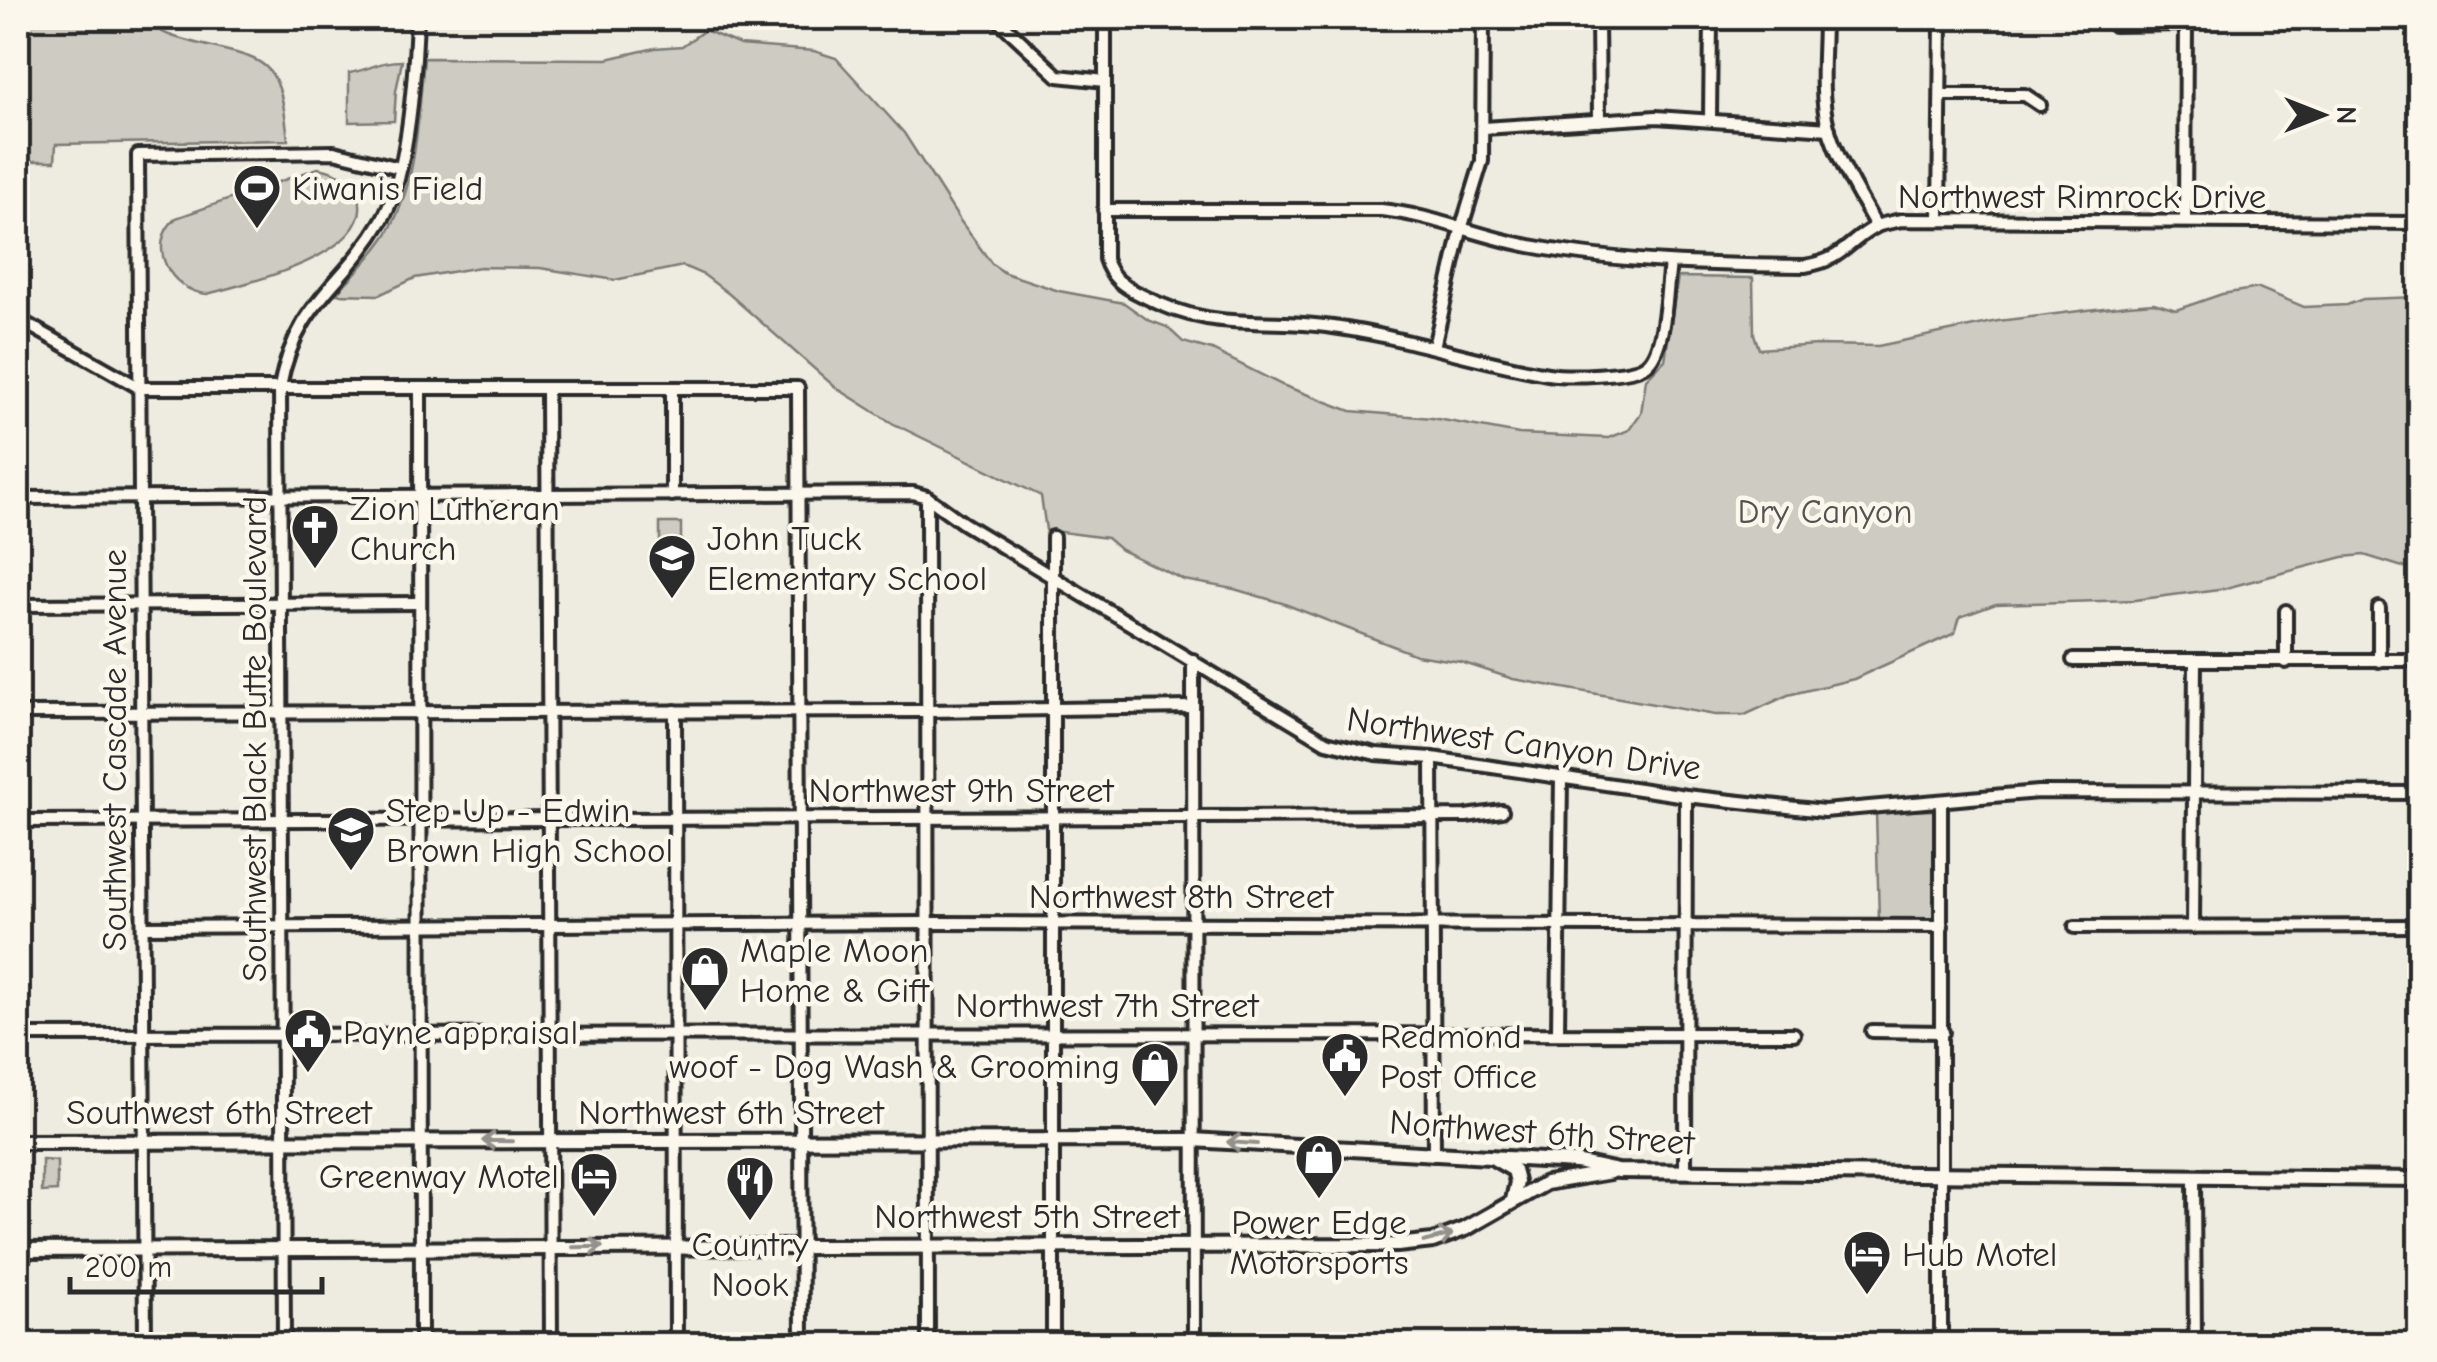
<svg xmlns="http://www.w3.org/2000/svg" width="2437" height="1362" font-family="'Comic Neue',sans-serif">
<style>
.green{fill:#cecbc2;stroke:#7c7b76;stroke-width:2.5}
.lines{fill:none;stroke-linecap:round;stroke-linejoin:round}
.minor-casing{stroke:#2b2b2b;stroke-width:18}
.major-casing{stroke:#2b2b2b;stroke-width:20}
.minor{stroke:#fbf7ec;stroke-width:10}
.major{stroke:#fbf7ec;stroke-width:12}
.oneway{stroke:#93918c}
.labels{text-anchor:middle;stroke-width:9;stroke-linejoin:round;paint-order:stroke}
.poi-label{font-size:35px;fill:#2b2b2b;stroke:#fbf7ec;text-anchor:start}
.street-label{font-size:35px;fill:#2b2b2b;stroke:#fbf7ec}
.park-label{font-size:35px;fill:#545351;stroke:#fbf7ec}
</style>
<rect width="100%" height="100%" fill="#eeebe0"/>
<filter id="ink" filterUnits="userSpaceOnUse"><feTurbulence type="fractalNoise" baseFrequency=".01" numOctaves="2"/><feDisplacementMap in="SourceGraphic" scale="20" xChannelSelector="R" yChannelSelector="G"/><feConvolveMatrix kernelMatrix="1 2 1 2 8 2 1 2 1" color-interpolation-filters="sRGB"/></filter>
<g filter="url(#ink)">
<g class="green">
<path d="M 18,18 L 146,18 C 158,32 167,35 185,40 C 265,62 279,50 288,140 L 56,144 L 55,161 L 18,161 Z"/>
<path d="M 705,30 L 740,45 L 814,51 L 836,58 L 904,133 L 959,219 L 992,264 L 1005,273 L 1059,291 L 1124,303 L 1148,320 L 1167,327 L 1183,342 L 1212,350 L 1282,385 L 1351,411 L 1432,418 L 1519,434 L 1609,438 L 1629,430 L 1641,413 L 1646,379 L 1665,360 L 1678,277 L 1753,278 L 1754,334 L 1759,349 L 1817,345 L 1878,346 L 1998,321 L 2128,305 L 2154,303 L 2176,310 L 2222,294 L 2259,288 L 2304,307 L 2347,305 L 2363,299 L 2419,297 L 2419,572 L 2364,555 L 2343,557 L 2226,588 L 2135,600 L 1996,604 L 1960,617 L 1955,633 L 1854,679 L 1788,695 L 1745,715 L 1715,715 L 1513,679 L 1461,662 L 1416,655 L 1282,603 L 1234,589 L 1184,580 L 1121,550 L 1107,538 L 1046,530 L 1041,496 L 892,423 L 835,387 L 729,294 L 704,275 L 683,266 L 615,280 L 540,268 L 480,267 L 415,278 L 379,295 L 336,294 C 353,275 373,256 387,234 C 418,183 418,116 424,58 L 607,59 L 655,48 L 682,46 Z"/>
<path d="M 402,61 L 396,91 L 394,121 L 349,122 L 349,73 C 370,70 378,61 402,61 Z"/>
<path d="M 318,168 C 335,171 354,179 359,198 C 374,255 244,284 207,294 C 170,291 145,245 176,218 Z"/>
<rect x="660" y="523" width="21" height="49"/>
<polygon points="1936,810 1939,919 1879,920 1876,812"/>
<polygon points="42,1160 57,1161 57,1191 42,1192"/>
</g>
<g class="lines">
<g class="minor-casing">
<g id="minor">
<polyline points="866,18 869,20"/>
<polyline points="996,18 1058,76 1105,81"/>
<path d="M 1105,18 L 1105,259 C 1111,278 1123,286 1141,295 C 1216,334 1257,316 1333,327 C 1406,337 1476,362 1548,374 C 1566,377 1632,376 1646,365 C 1666,350 1666,289 1670,264"/>
<polyline points="1598,18 1599,121"/>
<path d="M 1824,18 C 1824,53 1819,93 1828,127 C 1838,162 1859,195 1876,226"/>
<polyline points="2114,25 2186,24"/>
<polyline points="1941,95 2025,95 2040,105"/>
<polyline points="1710,119 1711,18"/>
<polyline points="1484,128 1656,117 1829,129"/>
<path d="M 1104,210 L 1381,210 C 1433,215 1479,237 1530,246 C 1621,263 1713,265 1805,266 C 1844,260 1847,241 1877,226 C 1883,223 1894,222 1901,220 L 2420,223"/>
<polyline points="1939,219 1941,18"/>
<polyline points="2185,221 2186,18"/>
<polyline points="18,319 140,388 798,388 802,1344"/>
<polyline points="1434,347 1462,226 1482,161 1483,18"/>
<polyline points="672,388 672,495"/>
<polyline points="420,389 421,1344"/>
<polyline points="547,389 551,1344"/>
<polyline points="927,497 928,1344"/>
<polyline points="18,498 913,493 927,497 963,523 1326,742 1376,754 1432,758 1686,796 1824,811 2038,792 2420,793"/>
<polyline points="1053,537 1053,1344"/>
<polyline points="18,605 419,603"/>
<polyline points="2286,611 2286,662"/>
<polyline points="1193,660 1194,1344"/>
<polyline points="2073,660 2420,660"/>
<polyline points="2379,661 2379,608"/>
<polyline points="675,711 676,1344"/>
<polyline points="18,713 927,711 1192,707"/>
<polyline points="1432,758 1434,1155"/>
<polyline points="18,821 1466,816 1502,811"/>
<polyline points="143,927 927,923 1942,926"/>
<polyline points="2075,927 2420,926"/>
<polyline points="2193,927 2195,660"/>
<polyline points="1872,1031 1943,1032"/>
<polyline points="1558,1032 1561,777"/>
<polyline points="18,1035 1794,1034"/>
<polyline points="1685,1172 1686,796"/>
<polyline points="2194,1178 2195,1344"/>
<polyline points="145,1344 138,155 334,152 400,168"/>
<path d="M 284,1344 L 280,387 C 296,301 343,287 382,220 C 409,174 415,72 417,18"/>
<polyline points="1941,1344 1941,802"/>
</g>
</g>
<g class="major-casing">
<g id="major">
<polyline points="18,1142 1193,1140 1576,1162 1618,1171 2420,1179"/>
<polyline points="1495,1159 1514,1170 1517,1182 1513,1200"/>
<polyline points="18,1250 1397,1245 1433,1241 1465,1229 1546,1183 1611,1172"/>
</g>
</g>
<use href="#minor" class="minor"/>
<use href="#major" class="major"/>
</g>
<defs><path id="oneway-shaft" d="M-6 0H5M1.5-3L5.5 0L1.5 3" fill="none" stroke-width="1.6" stroke-linecap="round" stroke-linejoin="round" transform="scale(2.5)"/></defs>
<g class="oneway">
<use href="#oneway-shaft" transform="translate(497 1141) rotate(-179)"/>
<use href="#oneway-shaft" transform="translate(1242 1143) rotate(-176)"/>
<use href="#oneway-shaft" transform="translate(1438 1238) rotate(-15)"/>
<use href="#oneway-shaft" transform="translate(588 1247) rotate(-1)"/>
</g>
</g>
<defs>
<g id="stadium-pin" transform="scale(2.5)"><path d="M0 17L-7.5 6A9.5 9.5 0 1 1 7.5 6Z" fill="#2b2b2b" stroke="#fbf7ec"/><path d="M0-5a6.5 5 0 1 0 0 10a6.5 5 0 1 0 0-10ZM-3.5-1.8h7v3.6h-7Z" fill="#fff"/></g>
<g id="church-pin" transform="scale(2.5)"><path d="M0 17L-7.5 6A9.5 9.5 0 1 1 7.5 6Z" fill="#2b2b2b" stroke="#fbf7ec"/><path d="M-1.2-6h2.4v3.5h3.3v2.4h-3.3V6h-2.4V-.1h-3.3v-2.4h3.3Z" fill="#fff"/></g>
<g id="school-pin" transform="scale(2.5)"><path d="M0 17L-7.5 6A9.5 9.5 0 1 1 7.5 6Z" fill="#2b2b2b" stroke="#fbf7ec"/><path d="M0-5L7-2L0 1L-7-2ZM-4 1L0 2.5L4 1V4Q0 6-4 4Z" fill="#fff"/></g>
<g id="shop-pin" transform="scale(2.5)"><path d="M0 17L-7.5 6A9.5 9.5 0 1 1 7.5 6Z" fill="#2b2b2b" stroke="#fbf7ec"/><path d="M-5-2.5h2.3a2.7 3.5 0 0 1 5.4 0H5L5.5 6h-11ZM-1.5-2.5h3a1.5 2.3 0 0 0-3 0Z" fill="#fff"/></g>
<g id="civic-pin" transform="scale(2.5)"><path d="M0 17L-7.5 6A9.5 9.5 0 1 1 7.5 6Z" fill="#2b2b2b" stroke="#fbf7ec"/><path d="M-.6-6.5H3V-4.5H.6V-3L4-1V1h2V6H-6V1h2V-1L-.6-3ZM-1.2 2.5V6h2.4V2.5Z" fill="#fff"/></g>
<g id="hotel-pin" transform="scale(2.5)"><path d="M0 17L-7.5 6A9.5 9.5 0 1 1 7.5 6Z" fill="#2b2b2b" stroke="#fbf7ec"/><path d="M-6-4.5h1.5V1H6V5H4.5V3h-9V5H-6ZM-4 0a1.8 1.8 0 1 1 3.6 0ZM.5 0V-2.5h3Q6-2.5 6 0Z" fill="#fff"/></g>
<g id="restaurant-pin" transform="scale(2.5)"><path d="M0 17L-7.5 6A9.5 9.5 0 1 1 7.5 6Z" fill="#2b2b2b" stroke="#fbf7ec"/><path d="M-5-6h1v4h1v-4h1v4h1v-4h1v5L-1.5 .5V6h-2V.5L-5-1ZM5-6V6H3V1.5H1.5Q1.5-4 5-6Z" fill="#fff"/></g>
</defs>
<g fill-rule="evenodd">
<use href="#stadium-pin" x="257" y="188"/>
<use href="#church-pin" x="315" y="528"/>
<use href="#school-pin" x="672" y="558"/>
<use href="#school-pin" x="351" y="830"/>
<use href="#shop-pin" x="705" y="970"/>
<use href="#civic-pin" x="308" y="1032"/>
<use href="#civic-pin" x="1345" y="1056"/>
<use href="#shop-pin" x="1155" y="1066"/>
<use href="#shop-pin" x="1319" y="1158"/>
<use href="#hotel-pin" x="594" y="1176"/>
<use href="#restaurant-pin" x="750" y="1180"/>
<use href="#hotel-pin" x="1867" y="1254"/>
</g>
<g class="labels">
<g class="poi-label">
<text x="292" y="200">Kiwanis Field</text>
<text x="350" y="520">Zion Lutheran<tspan x="350" dy="40">Church</tspan></text>
<text x="707" y="550">John Tuck<tspan x="707" dy="40">Elementary School</tspan></text>
<text x="386" y="822">Step Up - Edwin<tspan x="386" dy="40">Brown High School</tspan></text>
<text x="740" y="962">Maple Moon<tspan x="740" dy="40">Home &amp; Gift</tspan></text>
<text x="343" y="1044">Payne appraisal</text>
<text x="1380" y="1048">Redmond<tspan x="1380" dy="40">Post Office</tspan></text>
<text x="1120" y="1078" text-anchor="end">woof - Dog Wash &amp; Grooming</text>
<text x="559" y="1188" text-anchor="end">Greenway Motel</text>
<text x="1319" y="1234" text-anchor="middle">Power Edge<tspan x="1319" dy="40">Motorsports</tspan></text>
<text x="750" y="1256" text-anchor="middle">Country<tspan x="750" dy="40">Nook</tspan></text>
<text x="1902" y="1266">Hub Motel</text>
</g>
<g class="street-label">
<text x="2082" y="208">Northwest Rimrock Drive</text>
<text transform="translate(254 739) rotate(-90)" y="12">Southwest Black Butte Boulevard</text>
<text transform="translate(1524 743) rotate(8)" y="12">Northwest Canyon Drive</text>
<text transform="translate(114 750) rotate(-90)" y="12">Southwest Cascade Avenue</text>
<text x="961" y="802">Northwest 9th Street</text>
<text x="1181" y="908">Northwest 8th Street</text>
<text x="1107" y="1017">Northwest 7th Street</text>
<text x="219" y="1124">Southwest 6th Street</text>
<text x="731" y="1124">Northwest 6th Street</text>
<text transform="translate(1542 1132) rotate(4)" y="12">Northwest 6th Street</text>
<text x="1027" y="1228">Northwest 5th Street</text>
</g>
<g class="park-label">
<text x="1825" y="523">Dry Canyon</text>
</g>
</g>
<rect width="2437" height="1362" fill="none" stroke="#fbf7ec" stroke-width="60"/>
<rect x="30" y="30" width="2377" height="1302" fill="none" stroke="#2b2b2b" stroke-width="4" filter="url(#ink)"/>
<g transform="translate(2322 115) rotate(90)" stroke="#fbf7ec" stroke-width="8" paint-order="stroke">
<path d="M0-8L18 38L0 25L-18 38Z" fill="#2b2b2b"/>
<text y="-15" font-size="28" font-weight="bold" text-anchor="middle" fill="#2b2b2b">N</text>
</g>
<path d="M70 1277v15h252v-15" fill="none" stroke="#2b2b2b" stroke-width="5"/>
<text x="85" y="1277" font-size="30" fill="#2b2b2b" stroke="#fbf7ec" stroke-width="8" paint-order="stroke">200 m</text>
</svg>
